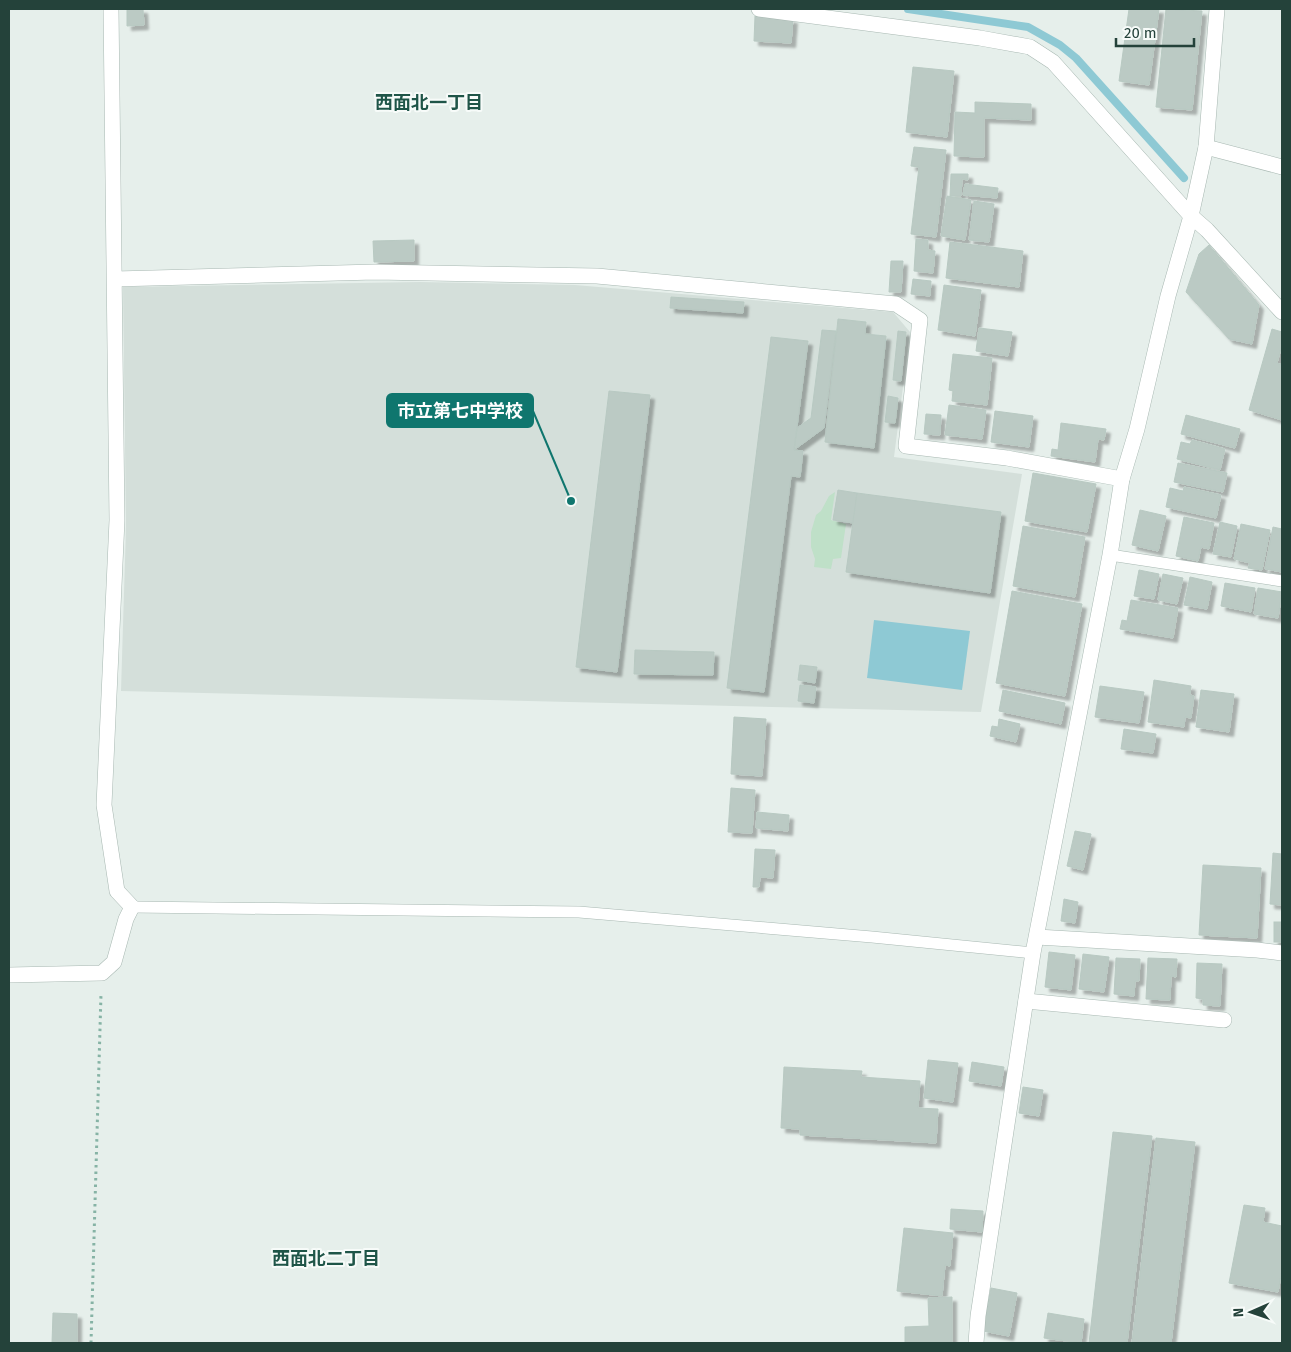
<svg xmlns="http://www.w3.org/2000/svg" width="1291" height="1352" font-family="'Fira Sans','Noto Sans JP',sans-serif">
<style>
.built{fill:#d4dfda}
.green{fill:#bfe0c8}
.water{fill:#8ec9d4}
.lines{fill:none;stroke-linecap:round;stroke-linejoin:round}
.stream{stroke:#8ec9d4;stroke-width:8}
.building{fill:#bbcac4;stroke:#b8c9c2;filter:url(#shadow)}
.lane-casing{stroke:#a8b8b2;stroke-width:12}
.street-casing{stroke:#a8b8b2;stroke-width:16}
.path{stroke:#86b3a5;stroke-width:3;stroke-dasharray:2.5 4;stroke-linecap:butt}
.lane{stroke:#fff;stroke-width:11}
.street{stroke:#fff;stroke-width:15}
.labels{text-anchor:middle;stroke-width:4;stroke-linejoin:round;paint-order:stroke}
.neighbourhood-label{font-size:18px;font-weight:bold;fill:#1f5548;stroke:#f7fbf9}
.leader{fill:none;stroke:#0f766e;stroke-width:2}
.callout-dot{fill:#0f766e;stroke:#f7fbf9;stroke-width:2}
.callout{fill:#0f766e;stroke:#0f766e;stroke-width:2}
.callout-label{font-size:18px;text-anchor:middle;font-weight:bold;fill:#fff}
</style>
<defs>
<filter id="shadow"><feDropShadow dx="4.5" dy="4.5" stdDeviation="1" flood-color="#0004"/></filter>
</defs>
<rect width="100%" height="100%" fill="#e6efeb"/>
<polygon class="built" points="420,282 575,285 893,312 910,332 894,457 1022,474 981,712 121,691 126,527 123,287"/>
<polygon class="green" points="835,492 831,520 846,524 841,558 833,559 831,569 814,567 815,559 811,547 811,532 816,515 821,511 829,496"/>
<polygon class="water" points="874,620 970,631 962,690 867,678"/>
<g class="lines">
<polyline class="stream" points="908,9 1028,27 1060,45 1076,58 1184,178"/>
</g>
<g class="building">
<polygon points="127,9 143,9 144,25 127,26"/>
<polygon points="1129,9 1159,9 1149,85 1119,81"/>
<polygon points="1166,9 1202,11 1192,110 1156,107"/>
<polygon points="755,16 793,19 791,43 754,41"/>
<polygon points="913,67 954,71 947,137 906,132"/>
<polygon points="975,102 1031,104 1031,120 984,118 984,157 954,156 955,112 975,113"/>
<polygon points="914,147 946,150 936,237 911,234 919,167 911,166"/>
<polygon points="951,174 968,174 968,180 962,179 961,196 950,196"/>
<polygon points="965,184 998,188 997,198 963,195"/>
<polygon points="947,196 971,200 965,240 941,236"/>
<polygon points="974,201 994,204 989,242 969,240"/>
<polygon points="916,239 928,240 928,250 935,251 933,273 914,271"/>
<polygon points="414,240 414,261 374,262 373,241"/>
<polygon points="950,242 1023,251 1019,287 946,278"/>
<polygon points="1209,245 1259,305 1252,344 1229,339 1186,292 1199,254"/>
<polygon points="891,261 903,261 901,292 889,292"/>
<polygon points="913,279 931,281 930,296 911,294"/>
<polygon points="944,285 981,290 975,336 938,330"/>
<polygon points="671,297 744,302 743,313 670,308"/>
<polygon points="838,319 866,322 865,334 886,336 874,448 825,442"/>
<polygon points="979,328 1012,332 1008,356 976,351"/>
<polygon points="1272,329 1282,332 1282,345 1277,363 1282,365 1282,420 1249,410"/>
<polygon points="822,330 836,331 824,428 794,450 797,428 811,418"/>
<polygon points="898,331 906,332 901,381 893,380"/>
<polygon points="771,337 808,341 794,450 803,451 800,477 791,476 764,692 727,688"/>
<polygon points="953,354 992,358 987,405 952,401 953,391 949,390"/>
<polygon points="609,391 650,395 617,672 576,667"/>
<polygon points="888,396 898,398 895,423 885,422"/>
<polygon points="949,405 986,410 982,439 945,435"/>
<polygon points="995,411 1033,416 1029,447 991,442"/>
<polygon points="926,414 941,415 940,435 924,434"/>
<polygon points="1186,415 1240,429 1235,448 1181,434"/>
<polygon points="1061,423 1106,429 1104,440 1098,439 1095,462 1051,456 1052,449 1058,450"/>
<polygon points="1192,440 1225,449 1220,470 1177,459 1181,442 1190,444"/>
<polygon points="1178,463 1227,473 1223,492 1174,482"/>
<polygon points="1033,473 1096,484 1087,532 1025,521"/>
<polygon points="1184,487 1221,495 1216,518 1166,507 1170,488 1183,491"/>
<polygon points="838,490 857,493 853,523 833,520"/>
<polygon points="857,493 1001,512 990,593 846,572"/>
<polygon points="1140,510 1166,516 1158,551 1132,545"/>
<polygon points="1184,517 1214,523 1209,549 1201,547 1198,561 1176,556"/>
<polygon points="1220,522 1237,526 1231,557 1213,554"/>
<polygon points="1241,524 1270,530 1262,570 1248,568 1250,563 1234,559"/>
<polygon points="1023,526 1085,537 1075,597 1013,586"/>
<polygon points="1273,527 1282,529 1282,572 1265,569"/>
<polygon points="1139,570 1159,574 1154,599 1134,596"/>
<polygon points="1163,574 1183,578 1177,604 1158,600"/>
<polygon points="1190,577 1212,582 1207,609 1184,605"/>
<polygon points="1225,583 1255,588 1251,612 1221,606"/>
<polygon points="1258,588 1282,592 1278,618 1254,614"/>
<polygon points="1012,591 1082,604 1065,696 996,683"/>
<polygon points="1131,600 1178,608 1173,638 1120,629 1122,620 1127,621"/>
<polygon points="635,650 714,652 713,675 634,674"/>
<polygon points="800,665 817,667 815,683 798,680"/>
<polygon points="1154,680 1191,686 1190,695 1194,696 1191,718 1185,717 1184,727 1148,722"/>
<polygon points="800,685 816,687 814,703 798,701"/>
<polygon points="1100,686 1144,692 1139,723 1095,717"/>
<polygon points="1003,690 1065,703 1061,724 999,711"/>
<polygon points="1201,690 1234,694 1229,732 1196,727"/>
<polygon points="734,717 766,719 762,776 731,774"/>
<polygon points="999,719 1020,724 1016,742 990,736 992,726 998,727"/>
<polygon points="1124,729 1156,734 1153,753 1121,749"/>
<polygon points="731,788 755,790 752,833 728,832"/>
<polygon points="757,812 789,815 788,831 756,828"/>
<polygon points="1075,831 1091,834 1083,870 1067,866"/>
<polygon points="755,849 775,850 773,878 760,877 759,887 753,887"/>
<polygon points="1273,853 1282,854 1282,905 1270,904"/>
<polygon points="1203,865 1261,868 1257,938 1199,935"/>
<polygon points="1064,899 1078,902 1075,923 1061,921"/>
<rect x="1274" y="922" width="8" height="20"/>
<polygon points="1049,952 1075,955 1071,990 1045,987"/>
<polygon points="1083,954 1109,957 1104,992 1079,989"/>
<polygon points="1116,958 1140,959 1139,981 1135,981 1134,996 1114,994"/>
<polygon points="1148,958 1177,959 1176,977 1171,976 1170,1000 1146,999"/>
<polygon points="1197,963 1222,964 1220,1006 1203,1005 1203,999 1196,998"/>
<polygon points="928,1060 958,1063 953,1102 924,1098"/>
<polygon points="972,1062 1004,1067 1001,1086 969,1081"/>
<polygon points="784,1067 862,1071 861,1077 920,1081 918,1108 938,1109 936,1143 800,1135 800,1129 781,1128"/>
<polygon points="1023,1087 1043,1090 1039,1116 1019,1113"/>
<polygon points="1113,1132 1152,1136 1127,1343 1089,1343"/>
<polygon points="1156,1138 1195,1142 1171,1343 1132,1343"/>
<polygon points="1244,1205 1265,1208 1263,1222 1282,1226 1282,1270 1278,1292 1229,1283"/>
<polygon points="951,1209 983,1211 982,1232 950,1229"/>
<polygon points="904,1228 953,1233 950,1266 945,1265 942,1296 897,1291"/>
<polygon points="991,1288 1017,1293 1009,1336 983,1331"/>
<polygon points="952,1297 952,1343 905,1343 905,1327 929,1326 928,1298"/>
<polygon points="53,1313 77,1314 77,1343 52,1343"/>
<polygon points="1048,1313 1084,1319 1081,1343 1044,1338"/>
</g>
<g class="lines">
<g class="lane-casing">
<g id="lane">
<polyline points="1110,555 1282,581"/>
<polyline points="132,907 579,912 872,937 1033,953"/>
</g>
</g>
<g class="street-casing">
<g id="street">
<polyline points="759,9 980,38 1030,47 1053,62 1191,216 1207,230 1282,312"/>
<polyline points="1206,147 1282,167"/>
<polyline points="115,279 375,272 597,276 896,304 920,320 906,446 1007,458 1122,479"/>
<polyline points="1037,937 1257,950 1282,953"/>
<polyline points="9,975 102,973 114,962 126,919 132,907 117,891 104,805 117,520 111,9"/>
<polyline points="1026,1001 1224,1020"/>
<polyline points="976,1343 978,1316 1033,953 1110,555 1122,479 1137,429 1168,296 1191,216 1206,147 1217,9"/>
</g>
</g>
<polyline class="path" points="91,1343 101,994"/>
<use href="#lane" class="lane"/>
<use href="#street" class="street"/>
</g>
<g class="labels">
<g class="neighbourhood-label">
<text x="429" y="109">西面北一丁目</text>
<text x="326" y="1265">西面北二丁目</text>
</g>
</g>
<path class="leader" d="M571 501L533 411"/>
<circle class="callout-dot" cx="571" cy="501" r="5"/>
<rect class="callout" x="387" y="394" width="146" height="33" rx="5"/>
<g class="callout-label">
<text x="460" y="417">市立第七中学校</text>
</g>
<rect width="1291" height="1352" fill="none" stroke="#24423a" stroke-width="20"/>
<g transform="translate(1251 1312) rotate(268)" stroke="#f7fbf9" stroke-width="4" paint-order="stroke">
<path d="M0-4L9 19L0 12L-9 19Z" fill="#24423a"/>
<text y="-8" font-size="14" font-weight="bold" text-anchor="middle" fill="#24423a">N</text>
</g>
<path d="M1116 38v8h78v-8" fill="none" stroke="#24423a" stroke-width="2.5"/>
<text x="1124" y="38" font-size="15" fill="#24423a" stroke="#f7fbf9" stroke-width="4" paint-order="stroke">20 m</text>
</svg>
